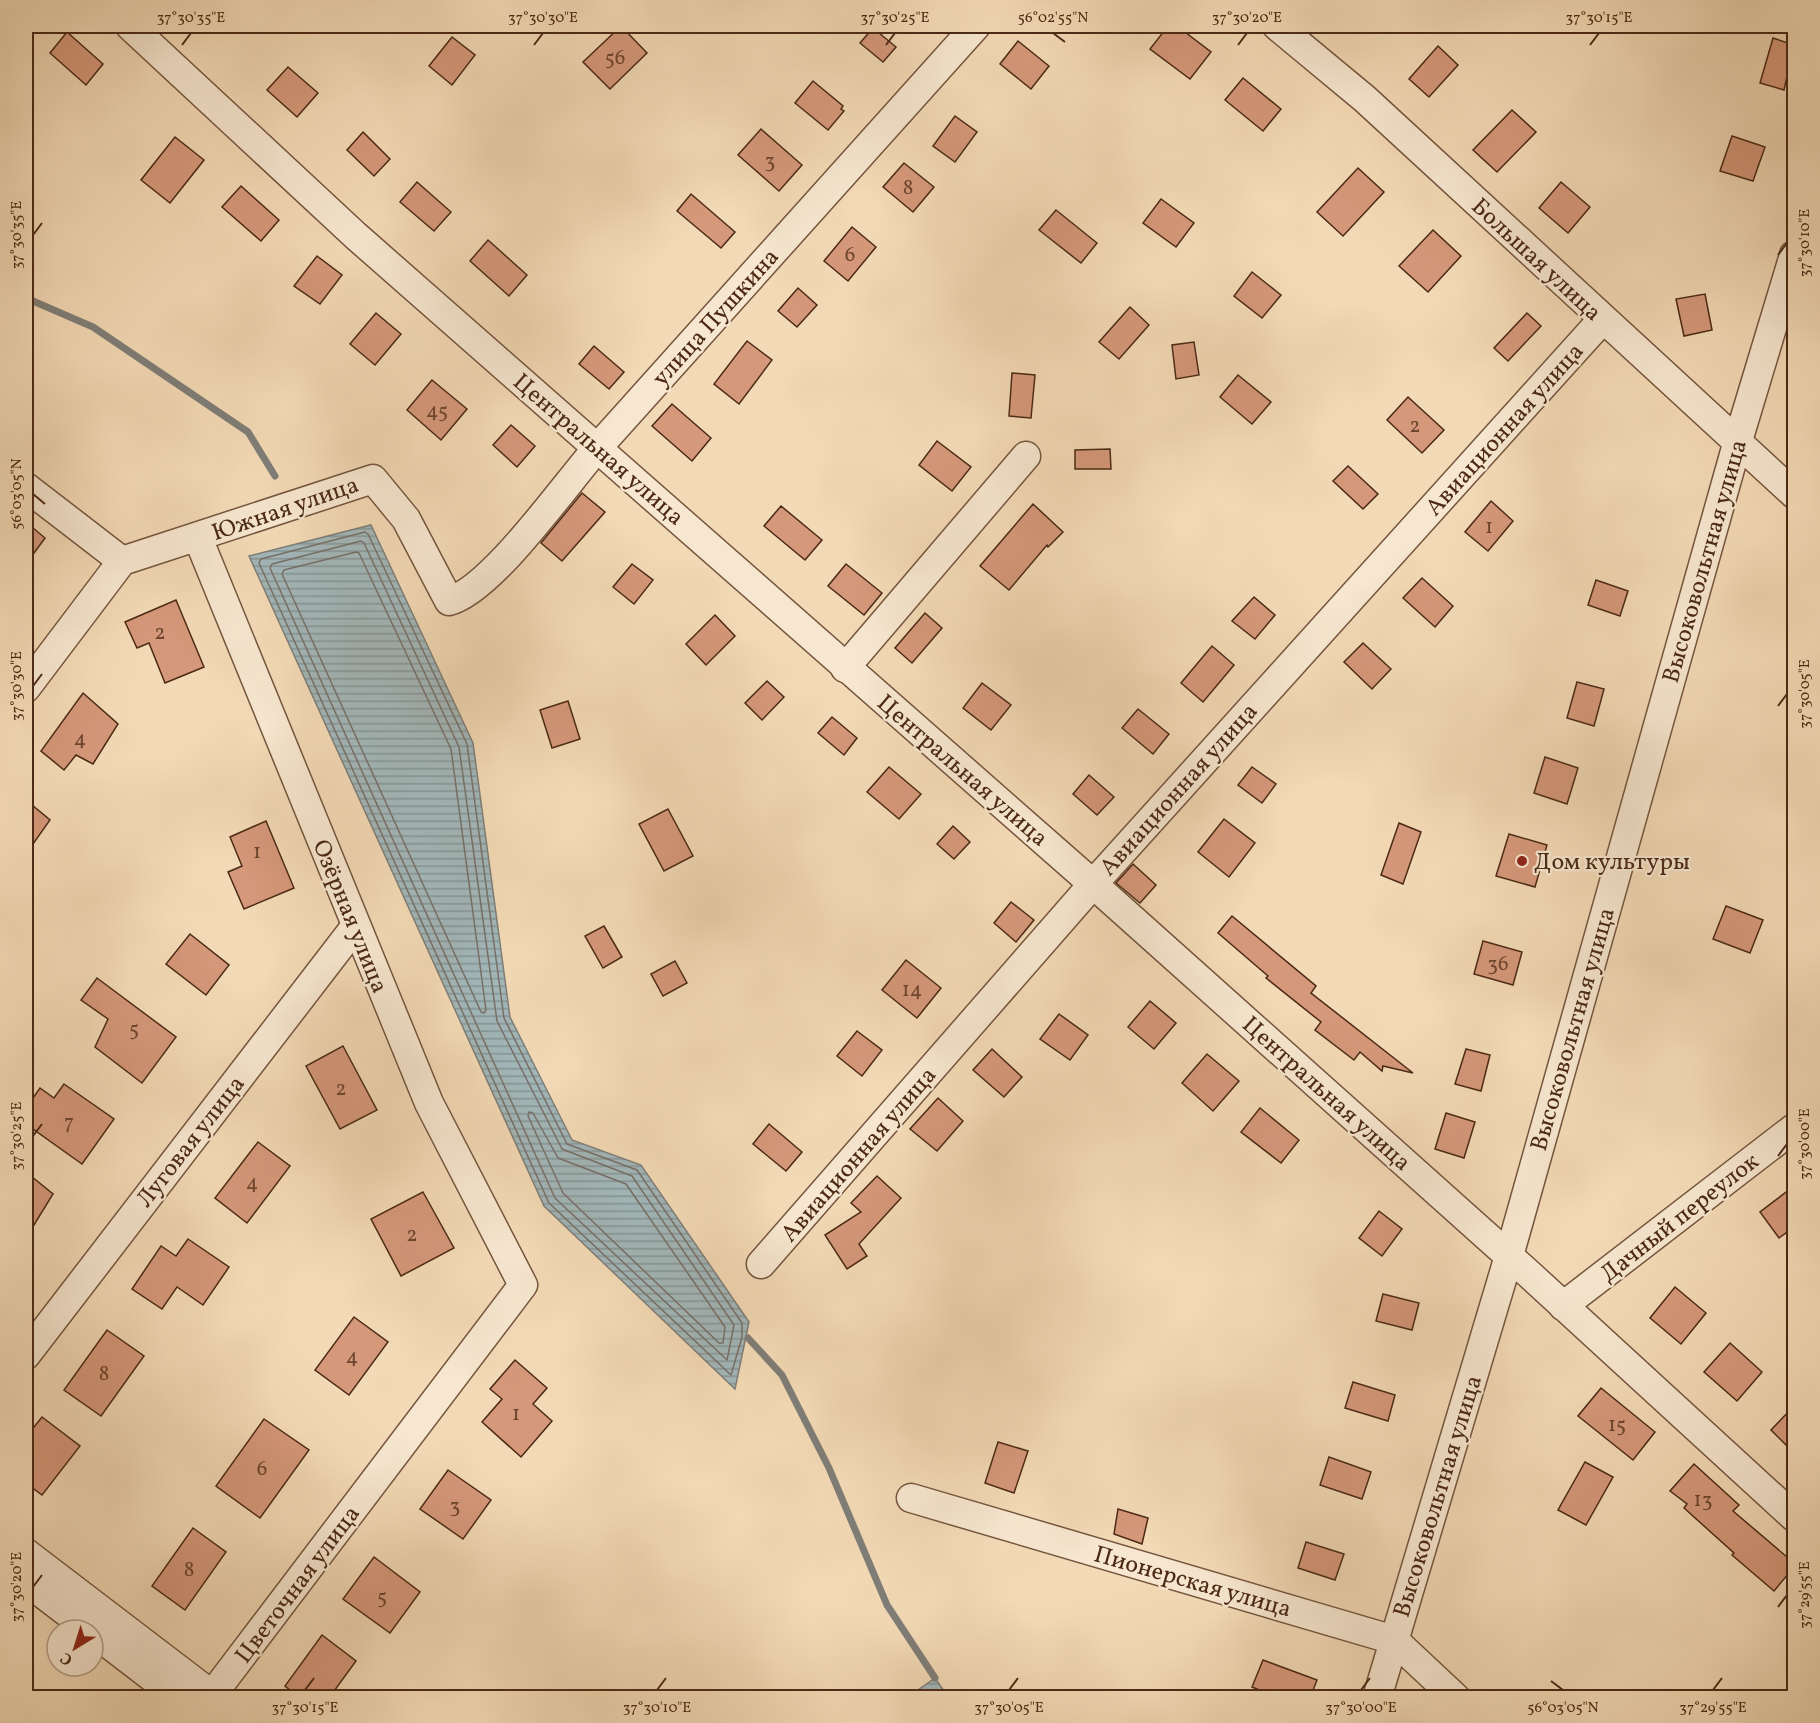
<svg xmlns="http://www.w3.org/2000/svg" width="1820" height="1723" font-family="Vollkorn,serif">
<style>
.water{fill:url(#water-rules);stroke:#7f7e78;stroke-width:1.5}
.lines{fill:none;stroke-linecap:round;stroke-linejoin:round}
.shore{stroke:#767068;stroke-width:1.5}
.stream{stroke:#7f7e78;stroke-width:7}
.building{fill:#d5987a;stroke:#4b2915;stroke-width:1.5}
.minor-casing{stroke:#75553d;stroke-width:31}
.minor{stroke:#f7e7d0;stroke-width:28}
.ticks{fill:none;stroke:#4b2915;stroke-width:2}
.poi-dot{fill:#8f2418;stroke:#f7e7d0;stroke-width:2}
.labels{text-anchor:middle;stroke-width:4.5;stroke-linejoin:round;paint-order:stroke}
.number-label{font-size:21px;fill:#6e452e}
.street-label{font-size:24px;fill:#4b2915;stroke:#f7e7d0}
.poi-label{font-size:24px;fill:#4b2915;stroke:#f7e7d0;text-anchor:start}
.neatline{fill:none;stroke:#4b2915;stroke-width:2}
.ticks-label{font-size:15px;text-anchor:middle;fill:#4b2915}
</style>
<defs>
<pattern id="water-rules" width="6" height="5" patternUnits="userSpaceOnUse" patternTransform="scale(1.5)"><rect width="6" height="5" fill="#a2b7ba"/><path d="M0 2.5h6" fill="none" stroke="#869596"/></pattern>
</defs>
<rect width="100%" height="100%" fill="#f3dab6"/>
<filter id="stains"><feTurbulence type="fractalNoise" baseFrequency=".00333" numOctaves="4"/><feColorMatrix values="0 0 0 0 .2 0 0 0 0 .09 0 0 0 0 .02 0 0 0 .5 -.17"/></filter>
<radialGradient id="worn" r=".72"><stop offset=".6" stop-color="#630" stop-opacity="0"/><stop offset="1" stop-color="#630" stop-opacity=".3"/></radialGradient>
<g class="water">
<polygon points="371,525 473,743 510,1017 572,1140 641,1165 749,1322 735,1389 544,1206 249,556"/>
<polygon points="935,1678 948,1697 908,1697"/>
</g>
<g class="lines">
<g class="shore">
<polygon points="365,532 368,534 467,744 504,1018 567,1144 637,1170 742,1323 742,1337 731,1375 549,1203 259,563 261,559"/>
<polygon points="361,541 364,543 459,747 497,1021 562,1149 632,1176 734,1325 727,1360 555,1198 270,568 272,564"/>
<polygon points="356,552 359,553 451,749 486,1010 484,1013 481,1012 282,574 284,570"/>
<polygon points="529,1112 533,1113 558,1158 626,1184 725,1327 723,1343 719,1343 563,1193 528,1116"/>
</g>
<g class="stream">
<polyline points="26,298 93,327 248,432 275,476"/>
<polyline points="748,1338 782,1375 829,1468 887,1605 935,1678"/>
</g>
</g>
<g class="building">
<polygon points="621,26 647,53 610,89 583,62"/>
<polygon points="1168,26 1177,26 1211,52 1190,79 1150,49"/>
<polygon points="873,28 896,47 883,62 860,43"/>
<polygon points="67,32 103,64 86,85 50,53"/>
<polygon points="452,37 475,55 452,85 429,66"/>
<polygon points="1773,38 1794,45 1784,90 1760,83"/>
<polygon points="1018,41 1049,66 1031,89 1000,64"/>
<polygon points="1438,46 1458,65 1429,97 1409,79"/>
<polygon points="288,67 318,93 297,117 267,90"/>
<polygon points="1243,78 1281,109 1263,131 1225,100"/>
<polygon points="813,81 843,106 841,109 844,111 828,130 795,103"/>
<polygon points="1512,110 1536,132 1497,172 1473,150"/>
<polygon points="955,116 977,132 955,162 933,146"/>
<polygon points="761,129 802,165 779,191 738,155"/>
<polygon points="363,132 390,159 374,176 347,150"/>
<polygon points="1732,136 1765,147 1753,181 1720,171"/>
<polygon points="175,137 204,160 170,203 141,180"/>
<polygon points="904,163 934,187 913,212 883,187"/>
<polygon points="1358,168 1384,192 1343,236 1317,212"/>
<polygon points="417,182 451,212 434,231 400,202"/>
<polygon points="1561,182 1590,207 1568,233 1539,208"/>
<polygon points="241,186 279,220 261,241 222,207"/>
<polygon points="691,194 735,232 721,248 677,211"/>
<polygon points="1161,199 1194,223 1176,247 1143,223"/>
<polygon points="1056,210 1097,243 1081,263 1039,230"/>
<polygon points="852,227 876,247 848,281 824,261"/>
<polygon points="1433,230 1461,256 1428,292 1399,266"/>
<polygon points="488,240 527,275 509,296 470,261"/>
<polygon points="317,256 342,275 320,304 294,286"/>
<polygon points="1252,272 1281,295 1262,318 1234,296"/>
<polygon points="798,288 817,305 797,327 778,311"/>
<polygon points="1705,294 1712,330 1684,336 1676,299"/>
<polygon points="1130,307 1149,325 1119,359 1099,342"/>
<polygon points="376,313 401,334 375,365 350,344"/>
<polygon points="1527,313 1541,326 1508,361 1494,348"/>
<polygon points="747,341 772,360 739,404 714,384"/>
<polygon points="1194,342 1199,375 1176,379 1172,345"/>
<polygon points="594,346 624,372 609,389 579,364"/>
<polygon points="1012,373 1035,375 1031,418 1009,416"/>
<polygon points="1238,375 1271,402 1252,424 1220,397"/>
<polygon points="432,380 467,409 441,440 407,410"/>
<polygon points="1408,397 1444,430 1422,453 1387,420"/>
<polygon points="672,404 711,438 692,461 652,426"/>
<polygon points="511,425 535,446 517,467 493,445"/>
<polygon points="937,441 971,467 952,491 919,465"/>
<polygon points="1110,449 1111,469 1075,469 1075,450"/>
<polygon points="1348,466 1378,494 1363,509 1333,481"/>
<polygon points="582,493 605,512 562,561 541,543"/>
<polygon points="1491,501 1513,521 1488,551 1465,532"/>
<polygon points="1033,504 1063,532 1048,547 1047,545 1009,590 980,566"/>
<polygon points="781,506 822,540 805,560 764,526"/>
<polygon points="26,522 45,538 26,564"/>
<polygon points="632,564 653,580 634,604 613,587"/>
<polygon points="846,564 882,593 864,615 828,586"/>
<polygon points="1422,578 1453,606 1435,627 1403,598"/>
<polygon points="1596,580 1628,591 1620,616 1588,605"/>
<polygon points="1254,597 1275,615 1255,639 1232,621"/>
<polygon points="176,600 204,667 165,683 149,643 137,648 125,622"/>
<polygon points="925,613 942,628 912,663 895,648"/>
<polygon points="715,615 735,636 706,665 686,644"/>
<polygon points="1363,643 1391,669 1372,689 1344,662"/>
<polygon points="1212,646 1234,665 1203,702 1181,683"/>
<polygon points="767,681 784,697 762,720 745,703"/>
<polygon points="1577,682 1604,689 1594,726 1567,718"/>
<polygon points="982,683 1011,705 991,730 963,708"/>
<polygon points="83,693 118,724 93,764 76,755 64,770 41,751"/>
<polygon points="568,701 580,739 552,748 540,710"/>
<polygon points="1138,709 1169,734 1153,754 1122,728"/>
<polygon points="832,717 857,738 844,755 818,733"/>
<polygon points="1545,757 1578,768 1567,804 1534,793"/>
<polygon points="889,767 921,794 899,819 867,792"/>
<polygon points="1252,767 1276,784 1262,803 1238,785"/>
<polygon points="1089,775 1114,797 1097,815 1073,794"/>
<polygon points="26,800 50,820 26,854"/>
<polygon points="668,809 693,856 664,871 639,824"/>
<polygon points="1224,819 1255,843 1229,877 1198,852"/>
<polygon points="266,821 294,888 244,909 228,872 242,866 230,837"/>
<polygon points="1399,823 1421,832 1403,884 1381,875"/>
<polygon points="953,826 970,842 954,859 937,844"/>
<polygon points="1509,834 1547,845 1535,887 1496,876"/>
<polygon points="1133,864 1156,885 1140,903 1116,883"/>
<polygon points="1011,902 1034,920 1016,942 994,923"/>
<polygon points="1726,906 1763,920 1750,953 1713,939"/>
<polygon points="1232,916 1316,986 1311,993 1413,1073 1383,1066 1382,1071 1360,1052 1354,1060 1315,1030 1321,1022 1266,978 1268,976 1218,933"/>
<polygon points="604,926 622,957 603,968 585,936"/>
<polygon points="190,934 229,965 206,995 166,964"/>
<polygon points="1483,941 1522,952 1513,985 1474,974"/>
<polygon points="906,960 941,988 917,1018 882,990"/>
<polygon points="675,961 687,983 663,996 651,974"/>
<polygon points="97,978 176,1037 142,1083 95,1047 108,1019 81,1000"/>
<polygon points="1150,1001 1176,1023 1154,1049 1128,1027"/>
<polygon points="1059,1014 1088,1035 1070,1060 1040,1039"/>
<polygon points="857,1031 882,1050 862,1076 837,1056"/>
<polygon points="343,1046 377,1110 340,1129 306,1066"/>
<polygon points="992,1049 1022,1077 1004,1097 973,1070"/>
<polygon points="1466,1049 1490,1055 1481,1091 1455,1084"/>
<polygon points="1207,1054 1239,1081 1213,1111 1182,1083"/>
<polygon points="64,1084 114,1119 82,1164 26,1124 26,1108 40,1088 54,1098"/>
<polygon points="938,1098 963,1121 937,1151 910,1129"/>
<polygon points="1260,1108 1299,1140 1281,1163 1241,1132"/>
<polygon points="1446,1113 1475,1122 1464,1158 1435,1149"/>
<polygon points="769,1124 802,1152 786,1171 753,1144"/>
<polygon points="258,1142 290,1166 247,1223 215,1198"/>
<polygon points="26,1172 53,1194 26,1238"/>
<polygon points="877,1176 901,1198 859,1244 867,1256 847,1269 825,1235 861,1212 851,1203"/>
<polygon points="1794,1186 1794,1227 1779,1238 1760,1212"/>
<polygon points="423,1192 454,1248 401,1276 371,1219"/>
<polygon points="1379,1211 1402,1229 1382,1256 1359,1238"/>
<polygon points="188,1239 229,1267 203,1305 177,1287 162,1309 132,1289 161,1246 176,1256"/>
<polygon points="1675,1287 1706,1313 1681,1344 1650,1318"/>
<polygon points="1383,1294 1419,1303 1412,1330 1376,1321"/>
<polygon points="354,1317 388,1342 349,1395 315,1370"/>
<polygon points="107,1330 144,1356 101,1416 64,1390"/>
<polygon points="1730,1343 1762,1372 1737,1401 1704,1372"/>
<polygon points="515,1360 547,1388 533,1404 552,1421 521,1457 482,1422 502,1399 490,1389"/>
<polygon points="1353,1382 1395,1395 1388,1421 1345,1408"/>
<polygon points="1601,1388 1655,1432 1633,1460 1578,1416"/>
<polygon points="1794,1406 1794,1453 1771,1430"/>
<polygon points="42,1417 80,1446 42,1495 26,1483 26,1437"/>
<polygon points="264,1419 309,1450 260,1518 216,1486"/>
<polygon points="998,1442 1028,1451 1014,1493 985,1483"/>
<polygon points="1329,1457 1371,1472 1362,1499 1320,1485"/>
<polygon points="1585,1462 1613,1477 1586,1525 1558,1510"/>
<polygon points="1694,1464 1739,1505 1733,1511 1794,1563 1794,1567 1774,1591 1732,1555 1734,1553 1684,1508 1687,1504 1670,1491"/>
<polygon points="448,1470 491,1500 463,1539 420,1509"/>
<polygon points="1118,1509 1148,1518 1142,1544 1114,1534"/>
<polygon points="193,1528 226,1552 185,1610 152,1586"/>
<polygon points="1306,1542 1344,1554 1335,1580 1298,1568"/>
<polygon points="374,1557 420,1592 390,1633 343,1599"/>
<polygon points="322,1635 356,1661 329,1698 300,1698 285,1686"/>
<polygon points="1263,1660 1317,1680 1310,1698 1280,1698 1252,1687"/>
</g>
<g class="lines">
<g class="minor-casing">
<g id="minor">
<polyline points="130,26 356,236 1093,884 1529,1274 1794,1517"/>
<polyline points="1277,26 1365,99 1794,494"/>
<polyline points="26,487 122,561"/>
<polyline points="845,668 1026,456"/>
<path d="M 26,688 L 122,561 L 373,479 L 406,519 L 449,601 C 492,590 566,483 599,446 C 724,305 851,166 976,26"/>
<polyline points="761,1264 1093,884 1602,320"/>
<polyline points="1563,1306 1794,1128"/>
<polyline points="26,1355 355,927"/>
<polyline points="911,1498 1394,1640 1456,1698"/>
<polyline points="26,1553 212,1695 523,1285 429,1103 198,538"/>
<polyline points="26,1581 90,1630"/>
<polyline points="93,1632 179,1698"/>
<polyline points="1377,1698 1509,1256 1737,444 1794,255"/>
</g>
</g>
<use href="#minor" class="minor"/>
</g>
<path class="ticks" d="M 1053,33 L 1065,42M 182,45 L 191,33M 534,45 L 543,33M 886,45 L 895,33M 1238,45 L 1247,33M 1590,45 L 1599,33M 33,235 L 42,223M 1778,255 L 1787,243M 33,494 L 45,504M 33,686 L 42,674M 1778,706 L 1787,694M 33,1136 L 42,1124M 1778,1156 L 1787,1144M 33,1587 L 42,1575M 1778,1607 L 1787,1595M 1551,1681 L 1563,1690M 305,1690 L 314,1678M 657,1690 L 666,1678M 1009,1690 L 1018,1678M 1361,1690 L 1370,1678M 1713,1690 L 1722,1678"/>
<circle class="poi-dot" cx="1522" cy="861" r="6"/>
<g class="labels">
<g class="number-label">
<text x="615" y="64">56</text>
<text x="770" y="167">3</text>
<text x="908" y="194">8</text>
<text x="850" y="261">6</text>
<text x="437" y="417">45</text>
<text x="1415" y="432">2</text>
<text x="1489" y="533">1</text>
<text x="160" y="639">2</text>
<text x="80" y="745">4</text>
<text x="257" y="858">1</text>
<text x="1498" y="970">36</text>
<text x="912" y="996">14</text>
<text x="134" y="1035">5</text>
<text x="341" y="1095">2</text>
<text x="69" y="1129">7</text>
<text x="252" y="1189">4</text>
<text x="412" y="1241">2</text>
<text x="352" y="1363">4</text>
<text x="104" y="1380">8</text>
<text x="516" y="1420">1</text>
<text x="1617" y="1431">15</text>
<text x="262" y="1475">6</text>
<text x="1703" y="1506">13</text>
<text x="455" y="1512">3</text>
<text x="189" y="1576">8</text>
<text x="382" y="1603">5</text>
</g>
<g class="street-label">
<text transform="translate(1537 259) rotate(43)" y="8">Большая улица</text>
<text transform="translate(715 317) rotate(-48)" y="8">улица Пушкина</text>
<text transform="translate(1504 429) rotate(-48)" y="8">Авиационная улица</text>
<text transform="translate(599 449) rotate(41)" y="8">Центральная улица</text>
<text transform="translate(285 508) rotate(-19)" y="8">Южная улица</text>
<text transform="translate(1704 561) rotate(-74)" y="8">Высоковольтная улица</text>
<text transform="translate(963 770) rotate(41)" y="8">Центральная улица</text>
<text transform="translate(1178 789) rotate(-48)" y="8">Авиационная улица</text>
<text transform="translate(351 916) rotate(68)" y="8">Озёрная улица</text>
<text transform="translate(1572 1029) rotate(-74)" y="8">Высоковольтная улица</text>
<text transform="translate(1327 1093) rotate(42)" y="8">Центральная улица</text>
<text transform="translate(190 1141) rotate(-52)" y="8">Луговая улица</text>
<text transform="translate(858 1154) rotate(-49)" y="8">Авиационная улица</text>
<text transform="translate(1679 1217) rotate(-38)" y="8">Дачный переулок</text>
<text transform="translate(1437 1496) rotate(-73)" y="8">Высоковольтная улица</text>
<text transform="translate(1193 1581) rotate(16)" y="8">Пионерская улица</text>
<text transform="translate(297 1584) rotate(-53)" y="8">Цветочная улица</text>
</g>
<g class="poi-label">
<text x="1534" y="869">Дом культуры</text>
</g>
</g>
<rect width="1820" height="1723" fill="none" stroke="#f3dab6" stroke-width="66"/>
<g transform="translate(75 1648) rotate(218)"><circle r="28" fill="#f7e7d0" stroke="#b29b85" stroke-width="1.5"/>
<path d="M0-4.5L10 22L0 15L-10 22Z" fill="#8f2418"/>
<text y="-9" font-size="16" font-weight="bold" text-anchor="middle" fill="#4b2915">С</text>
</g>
<rect x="33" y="33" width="1754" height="1657" class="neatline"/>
<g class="ticks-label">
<text x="191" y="22">37°30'35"E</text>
<text x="543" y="22">37°30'30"E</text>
<text x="895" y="22">37°30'25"E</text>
<text x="1053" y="22">56°02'55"N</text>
<text x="1247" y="22">37°30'20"E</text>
<text x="1599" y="22">37°30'15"E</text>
<text transform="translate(16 235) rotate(-90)" y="5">37°30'35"E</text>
<text transform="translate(1804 243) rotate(-90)" y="5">37°30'10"E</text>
<text transform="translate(16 494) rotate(-90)" y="5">56°03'05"N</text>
<text transform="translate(16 686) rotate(-90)" y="5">37°30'30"E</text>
<text transform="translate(1804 694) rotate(-90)" y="5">37°30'05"E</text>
<text transform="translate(16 1136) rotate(-90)" y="5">37°30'25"E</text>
<text transform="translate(1804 1144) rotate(-90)" y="5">37°30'00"E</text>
<text transform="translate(16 1587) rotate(-90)" y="5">37°30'20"E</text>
<text transform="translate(1804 1595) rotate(-90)" y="5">37°29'55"E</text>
<text x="305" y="1712">37°30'15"E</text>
<text x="657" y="1712">37°30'10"E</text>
<text x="1009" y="1712">37°30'05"E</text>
<text x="1361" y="1712">37°30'00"E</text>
<text x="1563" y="1712">56°03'05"N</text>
<text x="1713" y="1712">37°29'55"E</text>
</g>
<rect width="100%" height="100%" filter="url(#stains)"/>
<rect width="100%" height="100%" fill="url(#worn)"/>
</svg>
